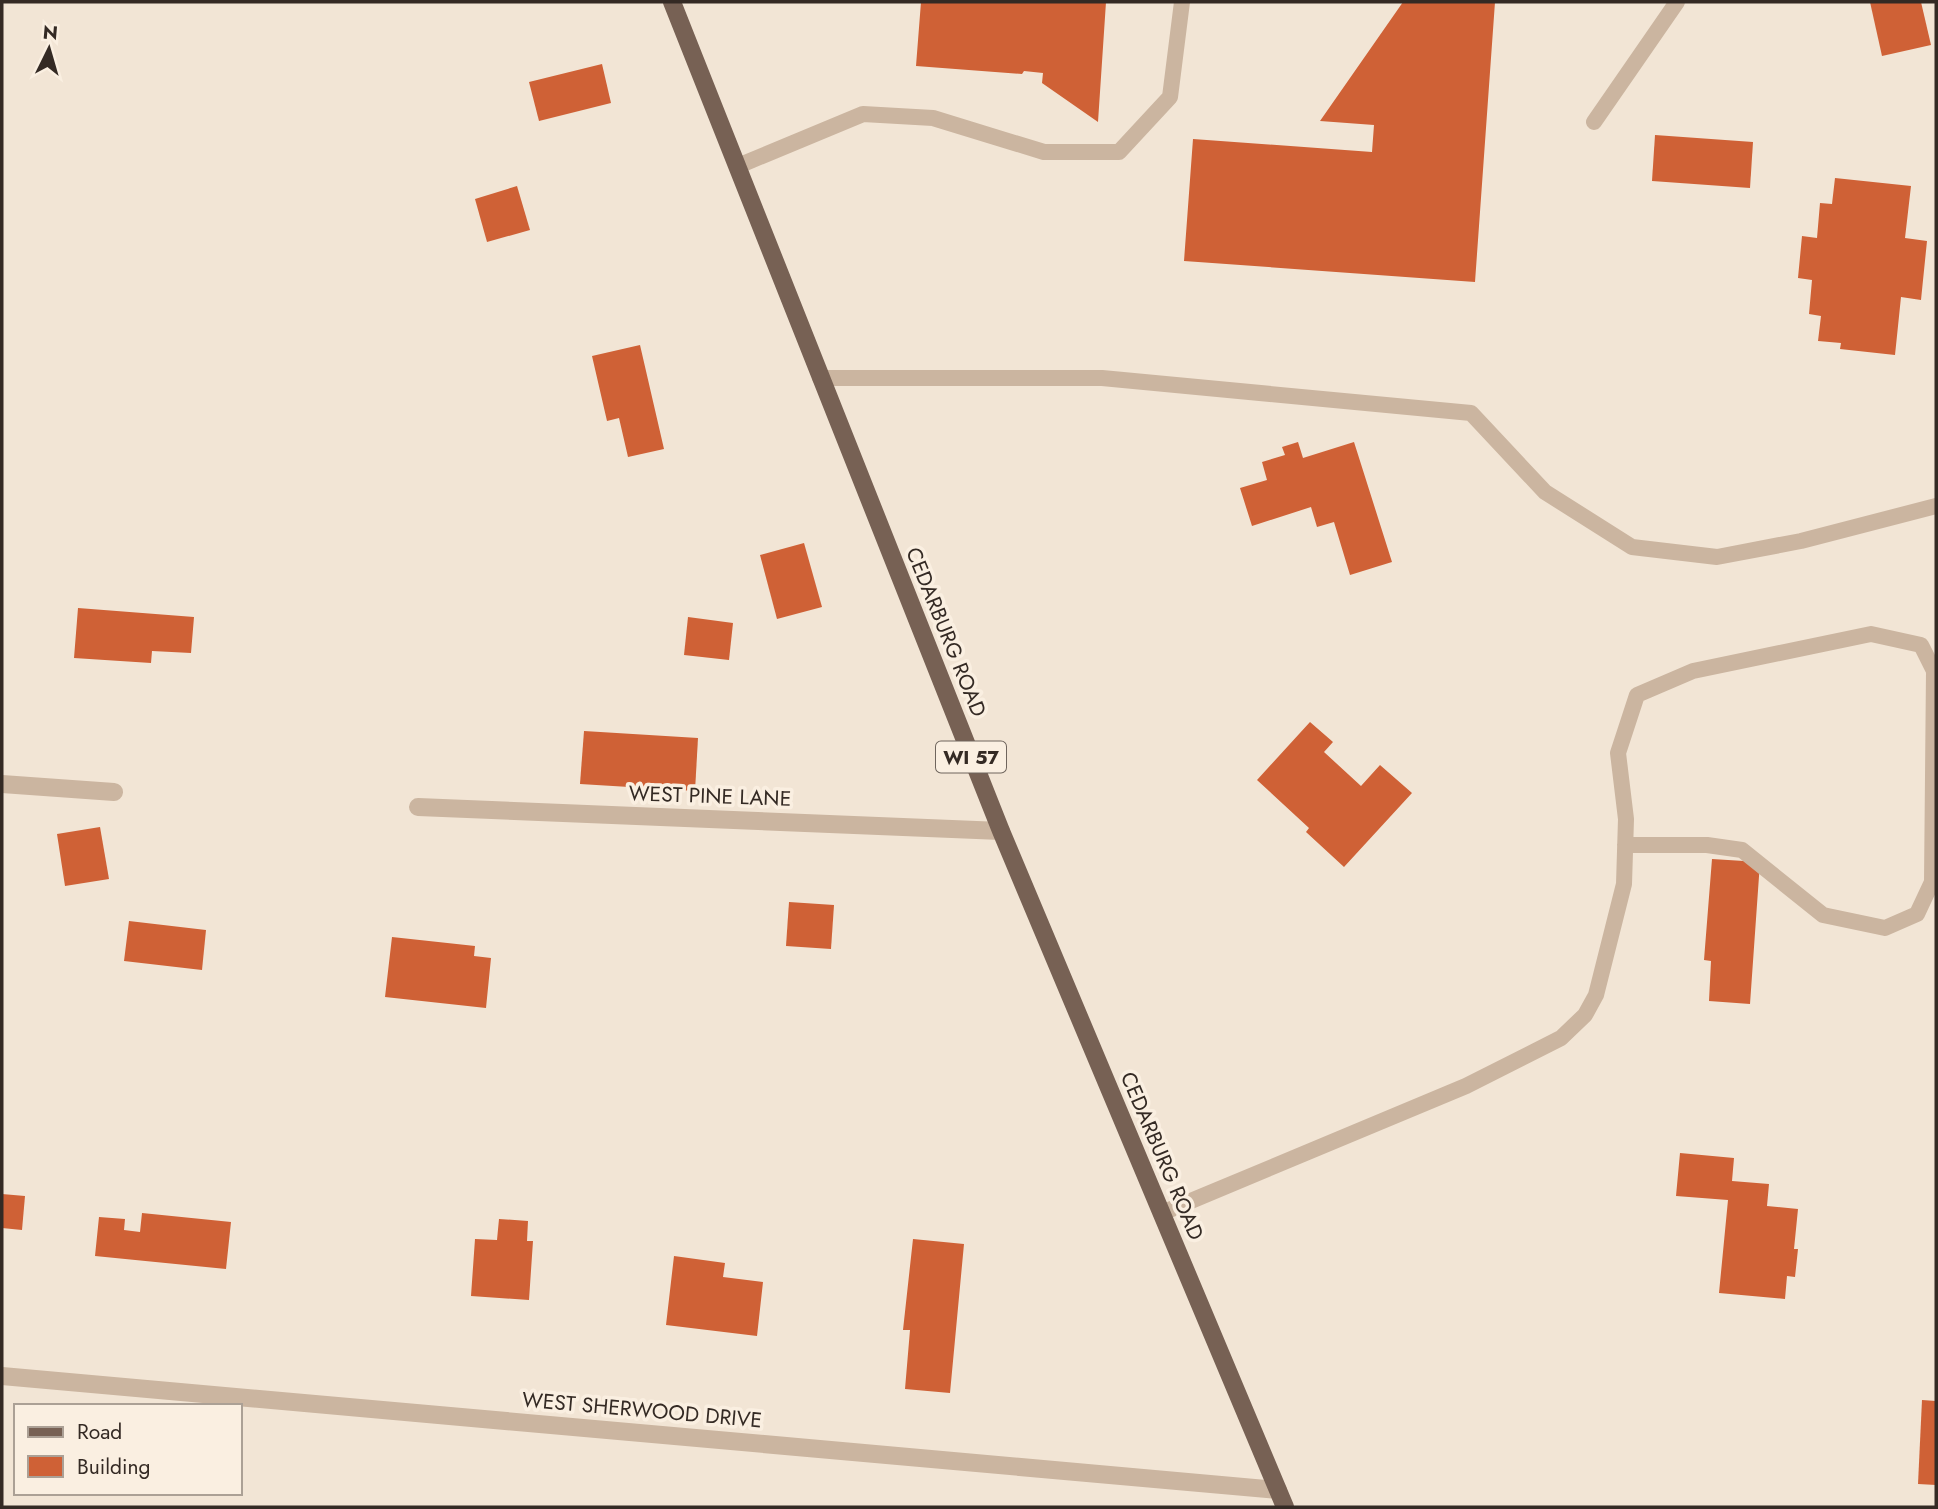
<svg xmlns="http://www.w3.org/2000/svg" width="1938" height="1509" font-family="Jost,sans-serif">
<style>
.building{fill:#cf6136}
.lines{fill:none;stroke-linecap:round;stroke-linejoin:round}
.lane{stroke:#cbb5a0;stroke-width:16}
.street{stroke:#cbb5a0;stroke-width:18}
.primary{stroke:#776154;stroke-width:18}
.labels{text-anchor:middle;stroke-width:7;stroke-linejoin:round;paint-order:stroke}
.shield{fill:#faefe1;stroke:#6f655d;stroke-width:2}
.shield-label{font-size:19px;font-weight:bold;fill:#342a24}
.street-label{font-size:21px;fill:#342a24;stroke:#faefe1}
</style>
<rect width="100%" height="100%" fill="#f2e5d5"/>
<g class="building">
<polygon points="921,2 1106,2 1098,122 1042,83 1043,73 1024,71 1022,74 916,66"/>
<polygon points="1403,2 1495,2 1475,282 1184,261 1193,139 1372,152 1374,125 1320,121"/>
<polygon points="1870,2 1921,2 1931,45 1882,56"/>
<polygon points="602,64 611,103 539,121 529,82"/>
<polygon points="1655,135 1753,142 1750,188 1652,181"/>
<polygon points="1835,178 1911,186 1905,238 1927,241 1921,300 1901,297 1895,355 1840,349 1841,343 1818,341 1821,316 1809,314 1812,280 1798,278 1802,236 1817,238 1820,203 1832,204"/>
<polygon points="517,186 530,230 487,242 475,199"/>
<polygon points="640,345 664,449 628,457 619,418 607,421 592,356"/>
<polygon points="1298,442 1303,458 1354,442 1392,562 1350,575 1334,522 1317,527 1311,507 1252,526 1240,488 1267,480 1262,462 1285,455 1282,447"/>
<polygon points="804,543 822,607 777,619 760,555"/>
<polygon points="78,608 194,617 191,653 152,651 151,663 74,658"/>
<polygon points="688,617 733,623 729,660 684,655"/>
<polygon points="1310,722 1333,742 1324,752 1361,786 1380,765 1412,793 1344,867 1306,832 1309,828 1257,780"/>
<polygon points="584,731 698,738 695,791 580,784"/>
<polygon points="100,827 109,879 65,886 57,834"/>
<polygon points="1712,859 1760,862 1750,1004 1709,1001 1711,961 1704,960"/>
<polygon points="789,902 834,905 831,949 786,946"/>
<polygon points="129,921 206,930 202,970 124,961"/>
<polygon points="392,937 475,946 474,956 491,958 486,1008 385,997"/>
<polygon points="1680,1153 1734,1158 1732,1181 1769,1184 1767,1206 1798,1209 1794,1249 1798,1249 1795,1277 1787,1276 1785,1299 1719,1293 1728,1200 1676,1196"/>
<polygon points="2,1194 25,1196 22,1230 2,1228"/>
<polygon points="142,1213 231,1222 226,1269 95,1256 99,1217 125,1219 124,1230 140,1232"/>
<polygon points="499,1219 528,1221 527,1241 533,1241 529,1300 471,1296 475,1239 497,1240"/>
<polygon points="913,1239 964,1244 950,1393 905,1389 910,1330 903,1330"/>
<polygon points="674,1256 725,1263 723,1277 763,1282 757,1336 666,1325"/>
<polygon points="1922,1400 1936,1401 1936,1485 1918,1484"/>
</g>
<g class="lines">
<g class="lane">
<polyline points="1594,122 1677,2"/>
<polyline points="738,166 863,114 933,118 1044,152 1119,152 1170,97 1182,2"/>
<polyline points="820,378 1102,378 1471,413 1545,492 1632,547 1717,557 1801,541 1936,506"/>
<polyline points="1162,1213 1466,1086 1561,1038 1585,1015 1596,995 1624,884 1626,819 1618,753 1637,695 1693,671 1871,634 1921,645 1934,671 1932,882 1917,914 1885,928 1823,915 1742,850 1707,845 1625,845"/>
</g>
<g class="street">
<polyline points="2,784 114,792"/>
<polyline points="418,807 1001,831"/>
<polyline points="2,1376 1278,1490"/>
</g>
<polyline class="primary" points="672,2 1001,831 1285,1507"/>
</g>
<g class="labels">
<rect class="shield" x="936" y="741.5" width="70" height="31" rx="5"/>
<g class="shield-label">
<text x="971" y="764">WI 57</text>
</g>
<g class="street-label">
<text transform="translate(946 632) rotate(68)" y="7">CEDARBURG ROAD</text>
<text transform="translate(710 796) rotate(2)" y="7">WEST PINE LANE</text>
<text transform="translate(1162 1156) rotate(67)" y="7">CEDARBURG ROAD</text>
<text transform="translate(642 1410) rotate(5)" y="7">WEST SHERWOOD DRIVE</text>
</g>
</g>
<rect width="1938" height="1509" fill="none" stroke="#342a24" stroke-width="7"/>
<rect x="14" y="1404" width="228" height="91" fill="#faefe1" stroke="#aba095" stroke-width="2"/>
<rect x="28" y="1427" width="35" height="10" fill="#776154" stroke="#aba095" stroke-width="2"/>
<text x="77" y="1439" font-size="21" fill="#342a24">Road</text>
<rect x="28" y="1456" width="35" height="21" fill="#cf6136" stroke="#aba095" stroke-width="2"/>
<text x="77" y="1474" font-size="21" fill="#342a24">Building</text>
<g transform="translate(49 49) rotate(5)" stroke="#faefe1" stroke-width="5" paint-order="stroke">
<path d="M0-5L12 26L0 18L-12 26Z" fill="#342a24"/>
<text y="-10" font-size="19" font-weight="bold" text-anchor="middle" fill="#342a24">N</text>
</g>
</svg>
